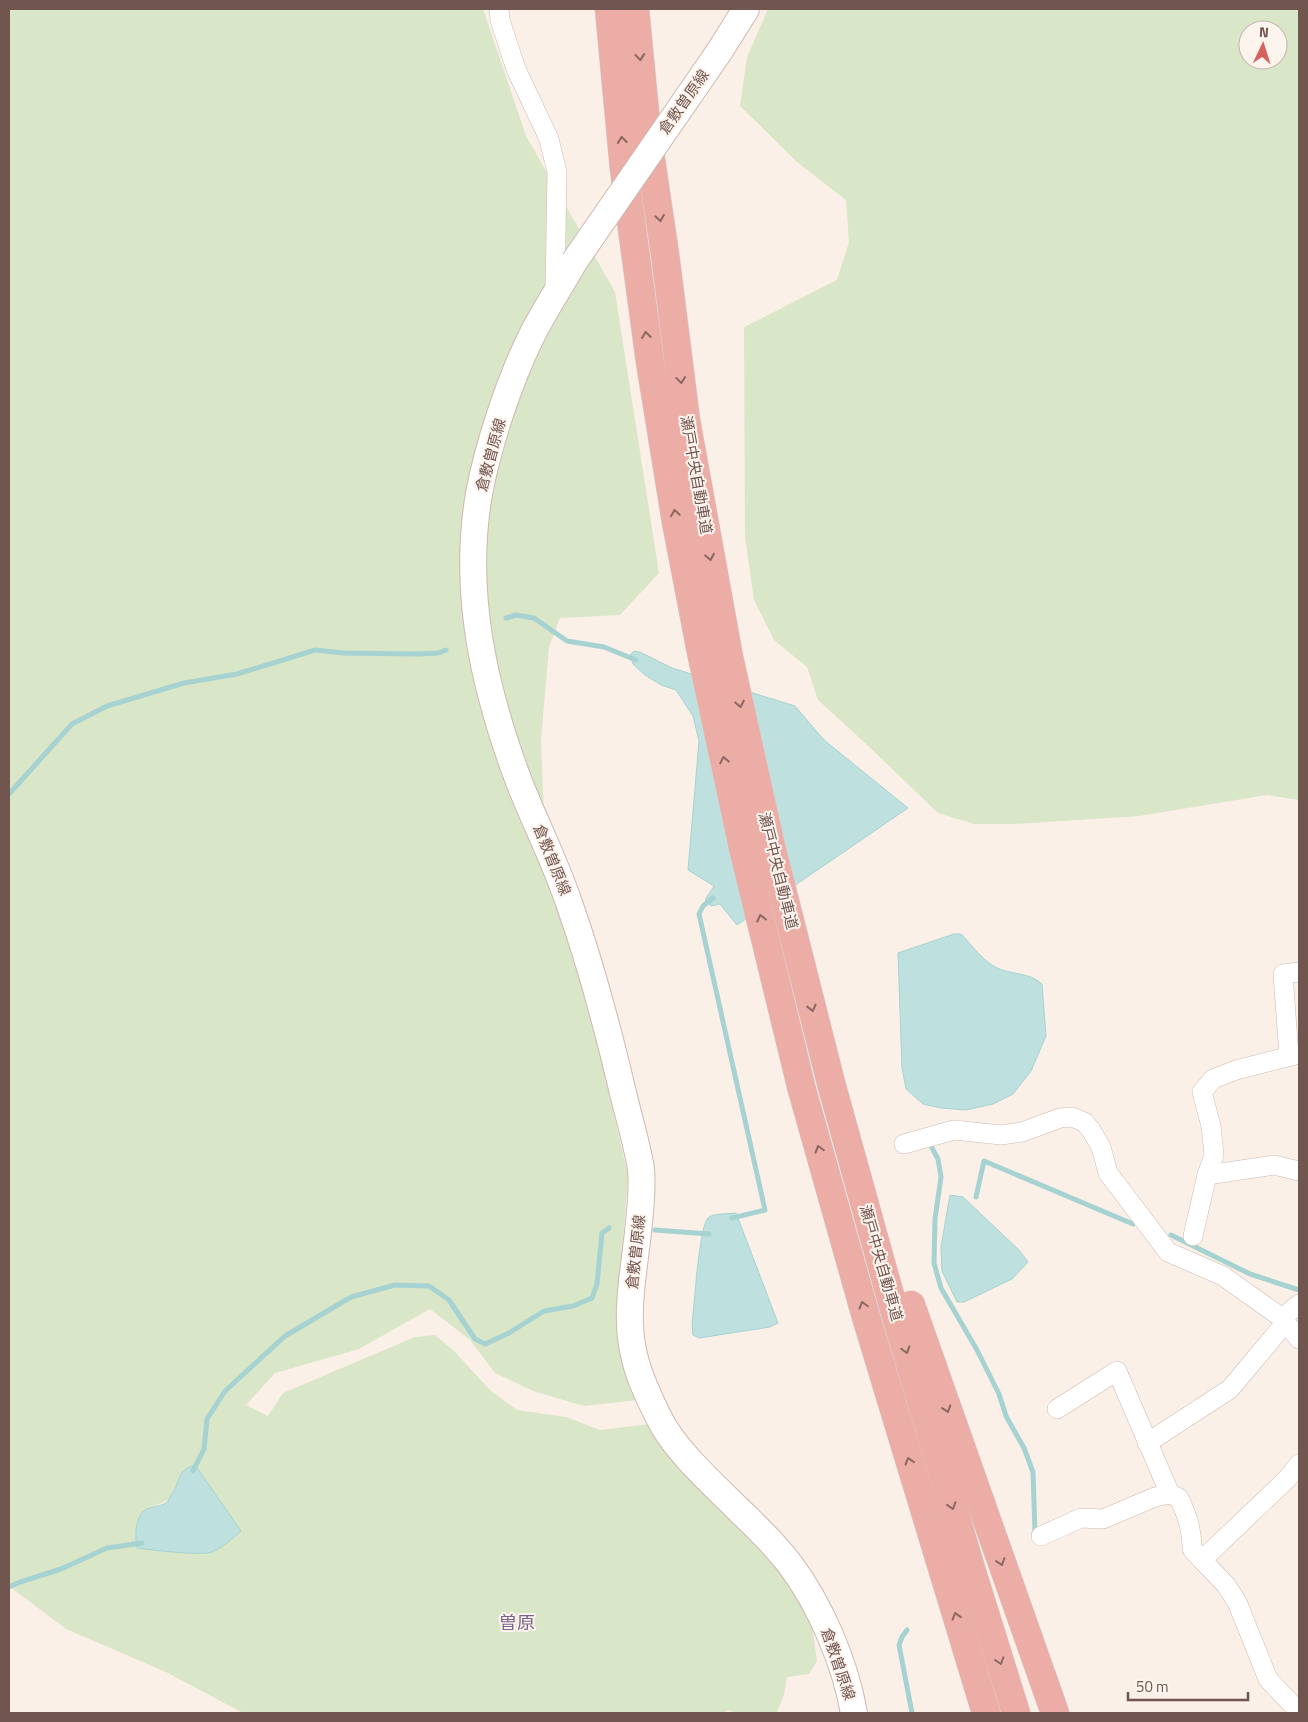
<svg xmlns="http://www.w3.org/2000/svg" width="1308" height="1722" font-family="'Titillium Web','Noto Sans JP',sans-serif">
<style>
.green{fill:#d9e6c8;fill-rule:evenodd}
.water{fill:#bee1e0;stroke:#a6d2d1}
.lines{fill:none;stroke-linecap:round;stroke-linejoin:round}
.stream{stroke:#a6d2d1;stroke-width:5}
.street-casing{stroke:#ccb9b2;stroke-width:20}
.secondary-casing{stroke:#cfb8b0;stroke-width:28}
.highway-casing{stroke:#d7cfce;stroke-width:29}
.street{stroke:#fff;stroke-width:19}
.secondary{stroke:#fff;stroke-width:26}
.highway{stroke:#ecada6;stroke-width:28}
.secondary-bridge-casing{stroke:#cfb8b0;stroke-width:28;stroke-linecap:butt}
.secondary-bridge{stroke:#fff;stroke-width:26}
.oneway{stroke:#8a6760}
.labels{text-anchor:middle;stroke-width:4;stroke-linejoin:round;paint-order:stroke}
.street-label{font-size:15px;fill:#71554f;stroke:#fdf4ee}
.quarter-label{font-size:18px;fill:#7a668c;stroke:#fdf4ee}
</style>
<rect width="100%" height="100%" fill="#faf0e8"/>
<g class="green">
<path d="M 9,9 L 483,9 L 526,136 L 615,292 L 659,573 L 620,615 L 560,618 L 549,647 L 541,740 L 546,874 L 591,1017 L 628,1175 L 617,1318 L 619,1348 L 627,1376 L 639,1400 L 584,1406 L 533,1391 L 495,1373 L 470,1340 L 430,1309 L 359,1349 L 275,1373 L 246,1405 L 268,1416 L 283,1393 L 415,1337 L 435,1335 L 453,1350 L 491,1391 L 517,1410 L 566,1417 L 600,1430 L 650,1424 L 761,1540 L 811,1619 L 817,1661 L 809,1674 L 787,1677 L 784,1695 L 777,1712 L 775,1713 L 735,1713 L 729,1710 L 722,1713 L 243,1713 L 166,1672 L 66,1629 L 9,1586 ZM 179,1475 L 186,1552 L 137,1548 L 135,1533 L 149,1507 C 171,1501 175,1497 179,1475 Z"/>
<path d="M 768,9 L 1299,9 L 1299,800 L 1267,795 L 1139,816 L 1015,824 L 974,824 L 938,813 L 863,741 L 818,700 L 807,667 L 774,640 L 754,600 L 745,537 L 744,327 L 837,280 L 849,242 L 846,200 L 797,162 L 740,106 L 747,57 ZM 1248,30 L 1278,30 L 1278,60 L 1248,60 Z"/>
</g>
<g class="water">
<polygon points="634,651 640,652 672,668 795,706 824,740 908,808 737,925 720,904 711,906 705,900 714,886 688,870 699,741 693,716 676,690 661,685 645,675 633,664 630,655"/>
<path d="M 954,934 L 961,934 C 972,945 981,959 995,967 C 1010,975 1030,972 1042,984 L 1046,1036 L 1031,1071 L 1013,1094 L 993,1104 L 966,1110 L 941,1108 L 923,1104 L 906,1089 L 902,1068 L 898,953 Z"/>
<polygon points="950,1195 963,1197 1019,1250 1028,1262 1012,1279 964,1302 957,1302 942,1271 941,1247"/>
<path d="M 736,1213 L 778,1323 L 770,1327 L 699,1338 L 693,1335 L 692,1325 C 694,1309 699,1223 709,1217 C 716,1213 729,1214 736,1213 Z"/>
<path d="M 195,1465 L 241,1531 C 232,1539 223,1547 212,1552 C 200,1556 151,1550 137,1548 C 135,1536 135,1525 141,1514 C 147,1505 158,1508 166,1503 C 168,1501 169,1499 170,1497 C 182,1482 174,1472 195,1465 Z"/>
</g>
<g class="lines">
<g class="stream">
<polyline points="506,618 516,615 534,618 567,641 604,647 636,660"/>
<polyline points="9,794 72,724 107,706 184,683 237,674 315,650 344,653 417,654 438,653 446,650"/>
<polyline points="713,898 703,906 699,914 765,1210 732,1218"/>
<polyline points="932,1148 938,1159 941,1177 935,1219 934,1263 941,1288 977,1350 999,1394 1006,1416 1024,1448 1033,1472 1035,1533"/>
<polyline points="976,1197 984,1161 1133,1224"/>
<polyline points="655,1230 709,1234"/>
<polyline points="1171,1235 1250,1274 1299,1290"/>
<polyline points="193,1471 204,1449 207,1419 225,1391 285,1336 351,1297 395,1285 429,1286 449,1300 475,1339 485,1344 509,1333 544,1311 573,1306 592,1298 597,1284 602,1233 609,1228"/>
<polyline points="9,1587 20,1582 61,1569 107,1548 142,1543"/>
<polyline points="907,1630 902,1637 899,1645 912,1713"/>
</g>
<g class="street-casing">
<g id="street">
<polyline points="499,9 500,20 516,69 549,139 557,172 555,294"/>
<polyline points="1289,1056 1283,974 1299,972"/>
<polyline points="904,1144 954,1130 1001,1135 1022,1132 1060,1118 1072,1117 1084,1122 1091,1130 1101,1147 1108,1173 1168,1252 1223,1276 1282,1318 1299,1304"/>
<polyline points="1207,1175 1274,1165 1299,1171"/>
<polyline points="1193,1236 1207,1175 1214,1155 1211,1126 1202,1092 1213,1079 1236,1070 1299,1054"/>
<polyline points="1282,1318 1299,1339"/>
<path d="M 1057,1409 L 1117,1371 L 1170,1494 L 1179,1498 C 1187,1515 1192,1529 1192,1549 L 1202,1560"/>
<polyline points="1147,1443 1230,1389 1286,1322"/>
<polyline points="1299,1464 1287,1479 1202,1560 1226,1585 1237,1602 1268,1679 1299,1712"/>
<polyline points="1041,1536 1081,1518 1103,1519 1155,1497 1170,1494"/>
</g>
</g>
<g class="secondary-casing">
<g id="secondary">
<polyline points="719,52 746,9"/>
<path d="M 574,262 C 560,287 544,311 531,337 C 509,382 488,445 479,494 C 462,592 484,688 518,779 C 534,821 555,861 569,903 C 591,965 608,1029 623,1093 C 629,1118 637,1144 641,1169 C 643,1190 640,1212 638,1232 C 634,1271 625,1312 633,1350 C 637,1373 648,1396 658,1416 C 674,1450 713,1484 740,1511 C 757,1527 774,1544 789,1563 C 820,1604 845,1662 854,1713"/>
</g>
</g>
<g class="highway-casing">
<g id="highway">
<polyline points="609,9 624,169 650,362 676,522 700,647 743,848 802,1090 866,1317 986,1713"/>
<polyline points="635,9 647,133 665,254 686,420 729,657 770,842 831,1083 895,1313 973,1575 1016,1713"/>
<polyline points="911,1305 1055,1713"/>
</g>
</g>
<use href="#street" class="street"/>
<use href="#secondary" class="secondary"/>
<use href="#highway" class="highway"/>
<g class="secondary-bridge-casing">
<polyline id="secondary-bridge" points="574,262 719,52"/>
</g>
<use href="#secondary-bridge" class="secondary-bridge"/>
</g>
<defs><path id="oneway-chevron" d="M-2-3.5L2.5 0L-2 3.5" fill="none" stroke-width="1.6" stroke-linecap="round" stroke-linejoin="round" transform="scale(1.25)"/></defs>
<g class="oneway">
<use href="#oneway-chevron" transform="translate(640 57) rotate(85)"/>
<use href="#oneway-chevron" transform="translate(622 140) rotate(-96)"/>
<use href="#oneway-chevron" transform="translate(660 218) rotate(81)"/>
<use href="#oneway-chevron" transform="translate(646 335) rotate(-97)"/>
<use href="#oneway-chevron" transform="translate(681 380) rotate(83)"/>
<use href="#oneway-chevron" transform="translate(675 513) rotate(-99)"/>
<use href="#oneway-chevron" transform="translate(710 557) rotate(79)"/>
<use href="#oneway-chevron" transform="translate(740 704) rotate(78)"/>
<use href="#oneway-chevron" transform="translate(724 760) rotate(-102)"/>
<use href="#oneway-chevron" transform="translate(761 918) rotate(-104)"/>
<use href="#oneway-chevron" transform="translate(812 1008) rotate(76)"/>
<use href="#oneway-chevron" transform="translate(819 1149) rotate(-106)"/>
<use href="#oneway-chevron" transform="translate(863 1305) rotate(-106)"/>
<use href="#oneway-chevron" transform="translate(906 1350) rotate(74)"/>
<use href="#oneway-chevron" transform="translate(947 1409) rotate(71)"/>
<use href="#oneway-chevron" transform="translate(909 1461) rotate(-107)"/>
<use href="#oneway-chevron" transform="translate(952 1506) rotate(73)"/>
<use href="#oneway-chevron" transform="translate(1001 1562) rotate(71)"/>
<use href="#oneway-chevron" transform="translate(956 1616) rotate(-107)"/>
<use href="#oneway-chevron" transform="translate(1000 1661) rotate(72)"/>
</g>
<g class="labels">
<g class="street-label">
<text transform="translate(684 102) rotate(-55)" y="5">倉敷曽原線</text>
<text transform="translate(491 455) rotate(-75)" y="5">倉敷曽原線</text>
<text transform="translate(696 475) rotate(80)" y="5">瀬戸中央自動車道</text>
<text transform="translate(552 860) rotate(68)" y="5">倉敷曽原線</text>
<text transform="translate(778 871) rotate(76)" y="5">瀬戸中央自動車道</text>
<text transform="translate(636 1252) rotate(-84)" y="5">倉敷曽原線</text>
<text transform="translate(881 1263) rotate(74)" y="5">瀬戸中央自動車道</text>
<text transform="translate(838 1664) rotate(71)" y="5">倉敷曽原線</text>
</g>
<g class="quarter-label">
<text x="517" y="1629">曽原</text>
</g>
</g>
<rect width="1308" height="1722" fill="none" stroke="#71554f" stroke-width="20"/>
<g transform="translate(1263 45) rotate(4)"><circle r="24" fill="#fdf4ee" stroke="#c5b4ae"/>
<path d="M0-4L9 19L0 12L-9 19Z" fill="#d5625c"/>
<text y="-8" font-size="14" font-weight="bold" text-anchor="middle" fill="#71554f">N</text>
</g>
<path d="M1128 1692v8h120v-8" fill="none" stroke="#71554f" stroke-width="2.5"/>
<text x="1136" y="1692" font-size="15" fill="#71554f" stroke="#fdf4ee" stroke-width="4" paint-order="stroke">50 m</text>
</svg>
